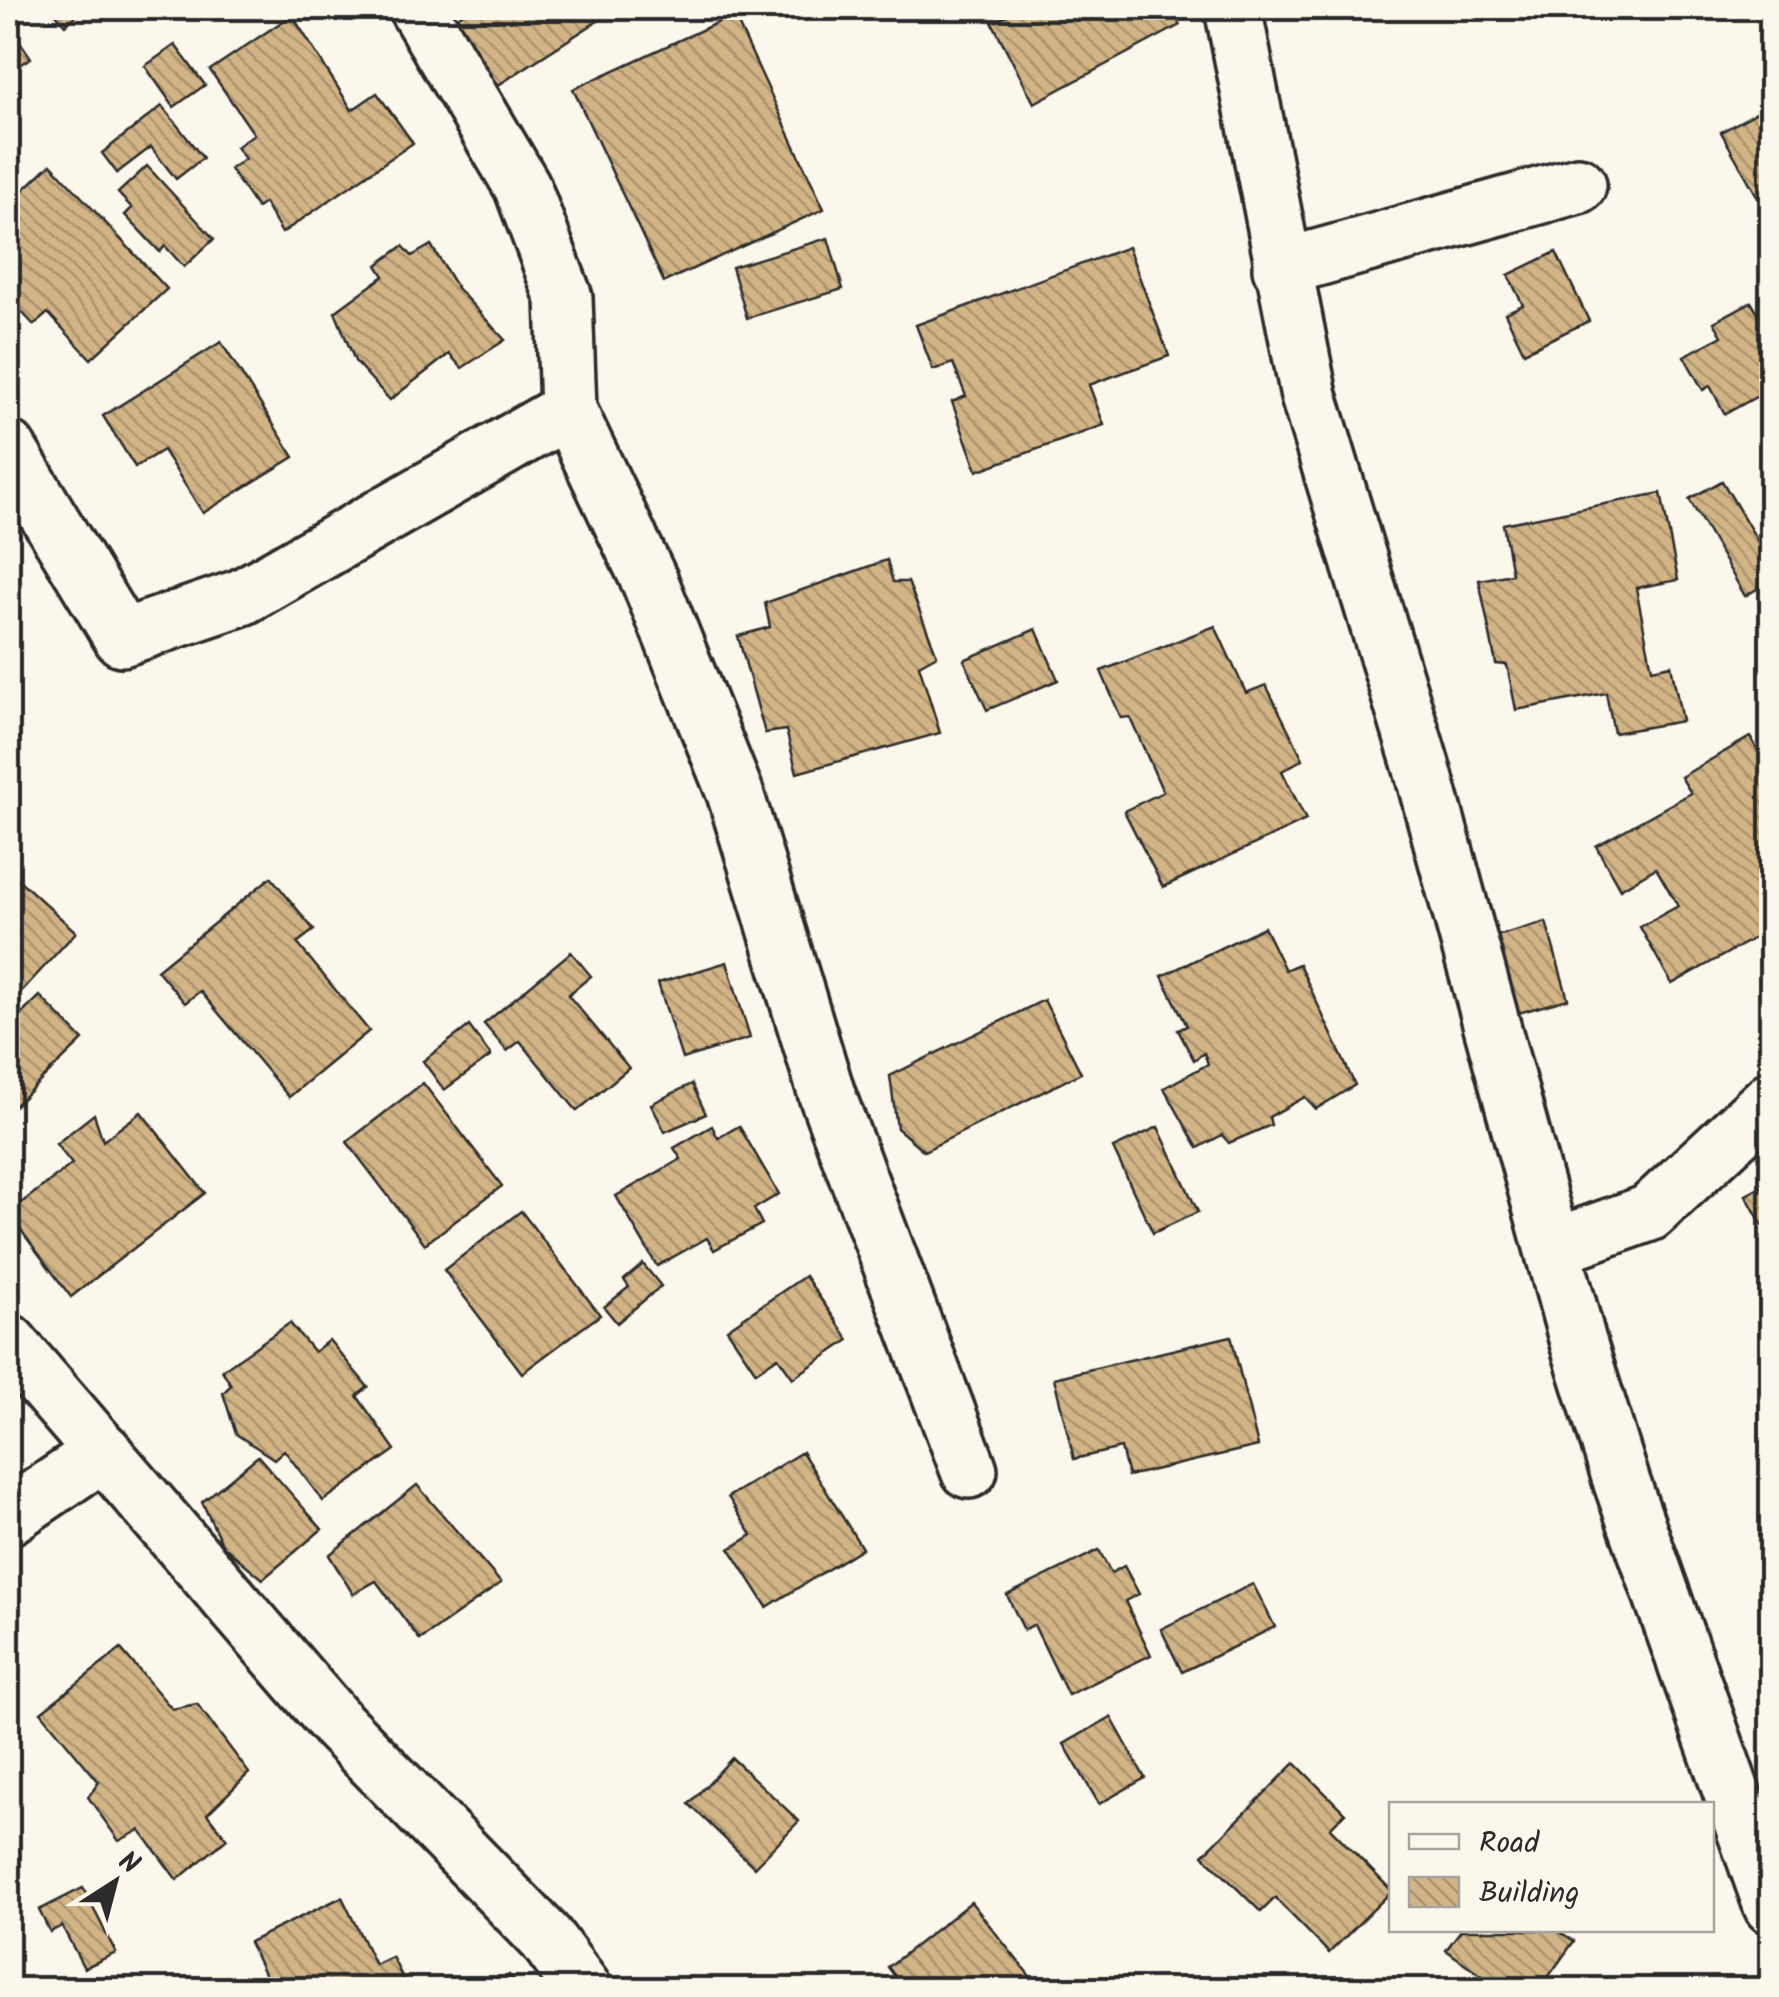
<svg xmlns="http://www.w3.org/2000/svg" width="1779" height="1997" font-family="Kalam,sans-serif">
<style>
.building{fill:url(#building-back-hatch);stroke:#2b2b2b;stroke-width:2.5}
.lines{fill:none;stroke-linecap:round;stroke-linejoin:round}
.minor-casing{stroke:#2b2b2b;stroke-width:62}
.minor{stroke:#fbf7ec;stroke-width:55}
</style>
<defs>
<pattern id="building-back-hatch" width="6" height="6" patternUnits="userSpaceOnUse" patternTransform="scale(2.5)"><rect width="6" height="6" fill="#d2b486"/><path d="M-1 5l2 2M0 0l6 6M5-1l2 2" fill="none" stroke="#ab936e"/></pattern>
</defs>
<rect width="100%" height="100%" fill="#fbf7ec"/>
<filter id="ink" filterUnits="userSpaceOnUse"><feTurbulence type="fractalNoise" baseFrequency=".01" numOctaves="2"/><feDisplacementMap in="SourceGraphic" scale="20" xChannelSelector="R" yChannelSelector="G"/><feConvolveMatrix kernelMatrix="1 2 1 2 8 2 1 2 1" color-interpolation-filters="sRGB"/></filter>
<g filter="url(#ink)">
<g class="building">
<polygon points="51,8 86,8 65,25"/>
<polygon points="471,8 618,8 489,91 445,25"/>
<polygon points="1022,8 1171,8 1180,25 1034,103 992,22"/>
<polygon points="1751,8 1772,8 1772,24 1762,29"/>
<polygon points="292,15 352,110 377,93 413,143 282,233 264,203 257,208 230,169 245,159 236,147 254,134 210,70"/>
<polygon points="734,15 824,209 664,282 573,89"/>
<polygon points="8,24 31,58 8,73"/>
<polygon points="175,45 205,85 174,107 145,66"/>
<polygon points="1772,104 1772,195 1760,201 1721,132"/>
<polygon points="162,106 203,158 176,179 151,147 117,173 102,153"/>
<polygon points="51,164 167,289 91,359 48,313 34,325 8,297 8,204"/>
<polygon points="147,166 214,239 184,267 165,246 160,252 125,215 132,208 118,193"/>
<polygon points="828,238 843,289 747,318 732,267"/>
<polygon points="431,245 457,288 505,340 462,368 449,354 390,400 355,361 335,312 384,276 377,265 403,246 412,256"/>
<polygon points="1128,247 1169,356 1089,385 1104,425 977,471 952,402 966,396 953,363 933,370 916,325"/>
<polygon points="1556,252 1589,321 1524,352 1505,313 1523,305 1508,275"/>
<polygon points="1751,302 1759,315 1772,308 1772,388 1725,414 1710,386 1703,390 1684,356 1722,336 1714,322"/>
<polygon points="221,342 294,457 203,513 163,450 135,467 103,416"/>
<polygon points="1722,481 1772,565 1772,580 1745,596 1689,499"/>
<polygon points="1661,493 1678,580 1636,588 1652,669 1671,665 1682,721 1614,733 1606,693 1516,710 1507,665 1496,664 1479,580 1512,574 1503,524"/>
<polygon points="887,560 893,582 908,582 937,655 919,665 940,733 797,773 786,730 765,733 738,636 770,627 765,603"/>
<polygon points="1215,626 1246,693 1266,685 1303,759 1282,771 1306,820 1163,887 1124,811 1163,792 1130,717 1121,718 1101,671"/>
<polygon points="1036,629 1058,680 987,710 964,660"/>
<polygon points="1750,737 1772,774 1772,928 1672,984 1640,927 1678,906 1656,868 1620,889 1596,846 1691,793 1681,777"/>
<polygon points="8,870 76,932 8,1006"/>
<polygon points="271,877 314,930 297,943 369,1031 289,1097 200,991 185,1003 157,970"/>
<polygon points="1546,922 1568,999 1515,1014 1493,937"/>
<polygon points="1264,927 1285,970 1299,964 1355,1085 1316,1109 1305,1097 1269,1117 1271,1125 1229,1143 1222,1135 1198,1148 1164,1088 1208,1064 1204,1053 1194,1060 1178,1030 1187,1026 1162,976"/>
<polygon points="571,952 591,976 568,995 629,1068 577,1111 520,1041 507,1051 484,1024"/>
<polygon points="727,962 750,1038 682,1059 658,983"/>
<polygon points="40,996 83,1040 8,1112 8,1027"/>
<polygon points="1044,1000 1081,1073 924,1151 897,1128 890,1076"/>
<polygon points="469,1026 491,1056 444,1090 423,1061"/>
<polygon points="423,1083 502,1186 425,1244 347,1142"/>
<polygon points="692,1084 706,1114 665,1132 651,1104"/>
<polygon points="141,1112 205,1193 71,1297 8,1213 72,1164 56,1144 94,1114 103,1141"/>
<polygon points="712,1126 718,1138 739,1126 779,1194 754,1209 762,1224 714,1250 707,1238 657,1266 616,1196 681,1159 674,1148"/>
<polygon points="1158,1127 1198,1212 1153,1233 1113,1148"/>
<polygon points="1772,1181 1772,1241 1771,1241 1746,1195"/>
<polygon points="521,1211 600,1315 522,1373 444,1270"/>
<polygon points="643,1264 661,1286 617,1323 604,1307 629,1287 624,1280"/>
<polygon points="805,1276 849,1340 793,1378 778,1357 756,1372 727,1329"/>
<polygon points="290,1323 314,1352 329,1340 368,1387 357,1396 395,1450 323,1501 284,1450 274,1459 236,1434 223,1393 231,1385 222,1370"/>
<polygon points="1231,1336 1258,1446 1128,1476 1121,1448 1074,1459 1054,1378"/>
<polygon points="802,1452 862,1548 767,1607 730,1549 752,1535 728,1497"/>
<polygon points="258,1456 322,1529 263,1579 223,1546 202,1502"/>
<polygon points="417,1485 501,1583 420,1640 376,1581 353,1594 329,1555"/>
<polygon points="1099,1550 1111,1573 1124,1566 1139,1594 1125,1601 1151,1655 1068,1695 1034,1625 1024,1630 1007,1595"/>
<polygon points="1253,1584 1275,1627 1182,1672 1161,1629"/>
<polygon points="121,1649 172,1709 197,1704 249,1773 207,1814 227,1839 177,1880 140,1830 119,1841 88,1797 99,1782 41,1712"/>
<polygon points="1111,1717 1145,1778 1099,1804 1064,1744"/>
<polygon points="732,1758 799,1821 754,1867 689,1804"/>
<polygon points="1295,1763 1345,1813 1330,1828 1392,1891 1329,1953 1275,1898 1261,1912 1203,1855"/>
<polygon points="83,1888 116,1953 84,1968 62,1926 50,1932 39,1910"/>
<polygon points="342,1897 375,1965 392,1957 409,1990 272,1990 249,1942"/>
<polygon points="971,1902 1041,1990 905,1990 888,1967"/>
<polygon points="1461,1930 1557,1930 1574,1941 1539,1990 1502,1990 1446,1950"/>
<polygon points="509,1975 523,1990 494,1990"/>
</g>
<g class="lines">
<g class="minor-casing">
<g id="minor">
<polyline points="417,8 522,186 564,298 568,410 650,582 735,793 827,1095 969,1470"/>
<polyline points="1233,8 1309,396 1421,765 1578,1342 1622,1483 1772,1906"/>
<polyline points="1281,268 1578,185"/>
<polyline points="8,449 122,638 242,597 568,410"/>
<polyline points="1554,1247 1649,1213 1772,1099"/>
<polyline points="8,1342 338,1725 546,1938 584,1990"/>
<polyline points="8,1517 104,1452"/>
</g>
</g>
<use href="#minor" class="minor"/>
</g>
</g>
<rect width="1779" height="1997" fill="none" stroke="#fbf7ec" stroke-width="40"/>
<rect x="20" y="20" width="1739" height="1957" fill="none" stroke="#2b2b2b" stroke-width="4" filter="url(#ink)"/>
<rect x="1389" y="1802" width="325" height="130" fill="#fbf7ec" stroke="#a8a59f" stroke-width="2.5"/>
<rect x="1409" y="1834" width="50" height="15" fill="#fbf7ec" stroke="#a8a59f" stroke-width="2.5"/>
<text x="1479" y="1852" font-size="30" fill="#2b2b2b">Road</text>
<rect x="1409" y="1877" width="50" height="30" fill="url(#building-back-hatch)" stroke="#a8a59f" stroke-width="2.5"/>
<text x="1479" y="1902" font-size="30" fill="#2b2b2b">Building</text>
<g transform="translate(115 1882) rotate(36)" stroke="#fbf7ec" stroke-width="8" paint-order="stroke">
<path d="M0-8L18 38L0 25L-18 38Z" fill="#2b2b2b"/>
<text y="-15" font-size="28" font-weight="bold" text-anchor="middle" fill="#2b2b2b">N</text>
</g>
</svg>
